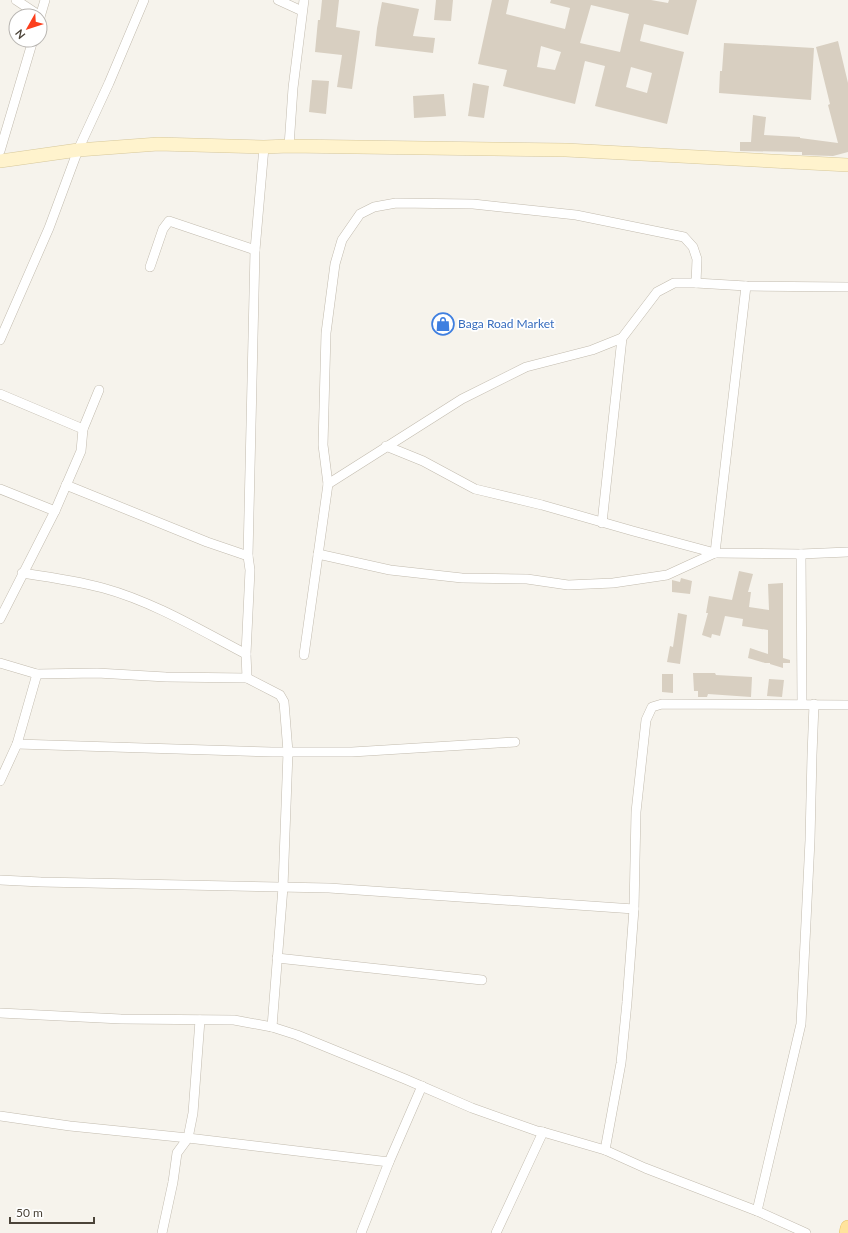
<svg xmlns="http://www.w3.org/2000/svg" width="848" height="1233" font-family="Lato,sans-serif">
<style>
.building{fill:#d8cfc1;fill-rule:evenodd}
.lines{fill:none;stroke-linecap:round;stroke-linejoin:round}
.street-casing{stroke:#c2bbae;stroke-width:10}
.secondary-casing{stroke:#d6c79b;stroke-width:14}
.primary-casing{stroke:#e6c16a;stroke-width:16}
.street{stroke:#fff;stroke-width:9}
.secondary{stroke:#fff3cd;stroke-width:13}
.primary{stroke:#ffe39c;stroke-width:15}
.labels{text-anchor:middle;stroke-width:3.5;stroke-linejoin:round;paint-order:stroke}
.shop-label{font-size:12px;fill:#366cbe;stroke:#fff;text-anchor:start}
</style>
<rect width="100%" height="100%" fill="#f6f3ec"/>
<g class="building">
<polygon points="322,0 339,0 336,27 360,31 352,89 337,87 342,55 315,52 318,20 320,20"/>
<polygon points="436,0 453,0 451,21 434,20"/>
<path d="M 492,0 L 509,0 L 506,14 L 565,29 L 570,8 L 550,3 L 551,0 L 651,0 L 668,3 L 669,0 L 697,0 L 688,35 L 644,24 L 640,41 L 684,52 L 667,124 L 595,106 L 605,66 L 585,61 L 575,104 L 503,86 L 507,70 L 478,64 ZM 591,5 L 629,14 L 620,52 L 580,43 ZM 541,46 L 561,52 L 555,70 L 537,67 ZM 631,67 L 652,73 L 647,93 L 626,87 Z"/>
<polygon points="382,2 419,9 413,36 435,38 433,53 375,46 377,28"/>
<polygon points="838,41 848,83 848,152 833,156 802,155 802,152 740,151 740,142 751,142 753,115 766,117 764,135 800,137 800,138 838,143 828,105 830,104 816,47"/>
<polygon points="724,43 814,48 811,100 719,93 720,71 722,71"/>
<polygon points="312,80 329,81 326,114 309,112"/>
<polygon points="473,83 489,86 484,118 468,116"/>
<polygon points="444,94 446,116 414,118 413,96"/>
<polygon points="739,571 753,574 748,592 751,592 749,607 769,610 768,584 783,583 783,658 790,660 790,663 783,663 783,668 770,664 770,663 765,663 748,658 750,648 768,654 768,630 742,626 743,619 725,616 720,636 712,634 711,638 702,635 708,613 706,613 709,596 732,600"/>
<polygon points="681,578 692,581 690,594 672,592 672,580 680,582"/>
<polygon points="678,613 687,615 680,664 667,662 670,646 673,647"/>
<polygon points="693,673 715,673 716,675 752,677 751,697 708,694 707,697 698,697 698,691 694,691"/>
<polygon points="662,674 673,674 673,693 662,692"/>
<polygon points="769,679 784,680 782,697 767,696"/>
</g>
<g class="lines">
<g class="street-casing">
<g id="street">
<polyline points="16,0 40,16"/>
<polyline points="278,0 302,11"/>
<polyline points="40,17 45,0"/>
<polyline points="289,146 293,88 304,0"/>
<polyline points="0,151 33,40"/>
<polyline points="150,267 163,229 169,221 255,250"/>
<polyline points="0,340 49,228 78,150 109,83 144,0"/>
<polyline points="0,394 83,429"/>
<polyline points="386,446 423,461 475,489 542,505 633,531 715,553 801,554 848,552"/>
<polyline points="328,484 462,399 526,367 592,350 622,338"/>
<polyline points="66,485 207,542 248,556"/>
<polyline points="0,489 55,511"/>
<polyline points="602,523 622,338 657,292 674,283 696,283 746,286 848,287"/>
<polyline points="715,553 746,286"/>
<polyline points="318,554 390,570 462,578 527,579 568,585 613,583 667,575 715,553"/>
<polyline points="801,554 802,704"/>
<path d="M 22,573 C 49,577 77,581 103,588 C 154,602 200,630 246,654"/>
<polyline points="0,619 55,511 81,451 83,429 99,390"/>
<polyline points="304,655 328,484 323,445 326,333 335,264 342,240 360,214 374,207 396,203 473,204 576,215 684,237 693,247 697,259 696,283"/>
<polyline points="0,663 37,674 97,673 166,677 247,678 280,695 284,702 288,752 283,887 272,1027"/>
<polyline points="247,678 246,654 250,570 248,556 255,250 264,147"/>
<polyline points="17,744 272,752 352,752 515,742"/>
<polyline points="0,781 17,744 37,674"/>
<polyline points="0,880 41,882 329,888 634,909"/>
<polyline points="277,958 482,980"/>
<polyline points="0,1013 121,1019 234,1020 272,1027 297,1035 405,1079 472,1108 537,1131 543,1132 605,1150 645,1168 757,1211 806,1233"/>
<polyline points="0,1116 70,1126 188,1138 389,1162"/>
<polyline points="605,1150 621,1063 627,1002 634,909 636,812 646,720 652,707 662,704 848,705"/>
<polyline points="757,1211 801,1024 810,840 812,755 814,704"/>
<polyline points="162,1233 173,1182 177,1153 188,1138 193,1113 200,1020"/>
<polyline points="361,1233 389,1162 422,1086"/>
<polyline points="496,1233 543,1132"/>
</g>
</g>
<g class="secondary-casing">
<polyline id="secondary" points="0,161 78,150 158,144 264,147 289,146 566,150 848,165"/>
</g>
<g class="primary-casing">
<polyline id="primary" points="847,1233 848,1228"/>
</g>
<use href="#street" class="street"/>
<use href="#secondary" class="secondary"/>
<use href="#primary" class="primary"/>
</g>
<defs>
<g id="shop-ring" transform="scale(1.15)"><circle r="9.5" fill="#fff" stroke="#3f7fe0" stroke-width="1.5"/><path d="M-5-2.5h2.3a2.7 3.5 0 0 1 5.4 0H5L5.5 6h-11ZM-1.5-2.5h3a1.5 2.3 0 0 0-3 0Z" fill="#3f7fe0"/></g>
</defs>
<g fill-rule="evenodd">
<use href="#shop-ring" x="443" y="324"/>
</g>
<g class="labels">
<g class="shop-label">
<text x="458" y="328">Baga Road Market</text>
</g>
</g>
<g transform="translate(28 28) rotate(231)"><circle r="19" fill="#ffffff" stroke="#b7b4b0"/>
<path d="M0-3L7 15L0 10L-7 15Z" fill="#fc3f1d"/>
<text y="-6" font-size="11" font-weight="bold" text-anchor="middle" fill="#4b4439">N</text>
</g>
<path d="M10 1217v6h84v-6" fill="none" stroke="#4b4439" stroke-width="2"/>
<text x="16" y="1217" font-size="12" fill="#4b4439" stroke="#ffffff" stroke-width="3" paint-order="stroke">50 m</text>
</svg>
